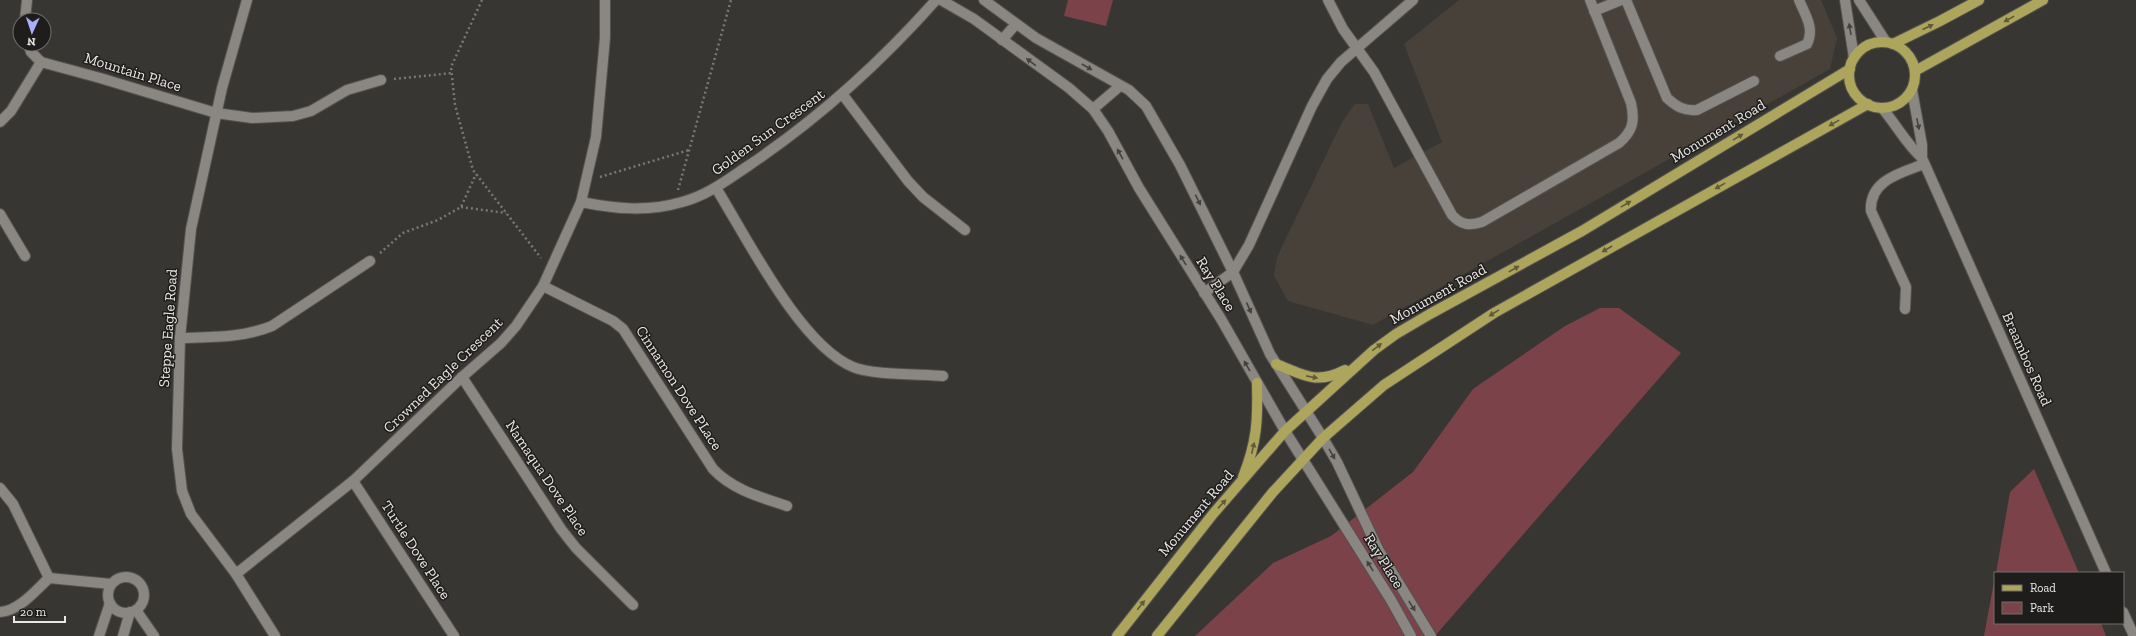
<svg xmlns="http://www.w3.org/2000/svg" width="2136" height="636" font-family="'Zilla Slab',serif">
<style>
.built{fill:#484139}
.green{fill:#7b4249}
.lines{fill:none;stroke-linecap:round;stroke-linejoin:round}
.minor-casing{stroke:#55524f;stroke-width:12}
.major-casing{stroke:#55524f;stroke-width:12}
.path{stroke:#7a7875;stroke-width:2.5;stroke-dasharray:2 3;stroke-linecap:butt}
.minor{stroke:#8a8783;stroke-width:10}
.major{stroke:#ada55b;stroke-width:10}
.oneway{fill:#5f5a38}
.oneway2{fill:#444240}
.labels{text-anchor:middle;stroke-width:3;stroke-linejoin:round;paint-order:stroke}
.street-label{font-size:15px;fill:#eae8e6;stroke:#1f1d1c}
</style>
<rect width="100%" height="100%" fill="#383632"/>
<polygon class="built" points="1459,0 1821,0 1837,38 1830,69 1373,325 1288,301 1274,276 1277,257 1342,122 1355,104 1368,104 1394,168 1442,142 1404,44"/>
<g class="green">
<polygon points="1068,0 1113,0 1106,26 1064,16"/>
<polygon points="1600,308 1619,308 1681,353 1435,636 1195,636 1273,563 1331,536 1413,472 1473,389 1565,326"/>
<polygon points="2034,469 2079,573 1996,573 2010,492"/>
<polygon points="1995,576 1995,623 2101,623 2106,636 1984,636"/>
</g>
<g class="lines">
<g class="minor-casing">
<g id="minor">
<polyline points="247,0 222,88 191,229 180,338 177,449 182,491 191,514 236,574 275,636"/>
<polyline points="941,0 974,19 1069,88 1093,109 1108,131 1139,188 1221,319 1285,431 1391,600 1411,636"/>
<polyline points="984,0 1036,38 1129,90 1146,106 1180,165 1233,272 1270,354 1323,438 1337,462 1378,549 1431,636"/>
<path d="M 1328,0 L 1343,29 L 1374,72 L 1452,215 C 1461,225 1469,226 1482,222 L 1619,143 C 1633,131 1635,121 1631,103 L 1590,0"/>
<path d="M 1626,0 L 1667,98 C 1677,107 1684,111 1697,110 L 1754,81"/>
<polyline points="1845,0 1854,58"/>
<polyline points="1859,0 1886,42"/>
<polyline points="1594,11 1621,0"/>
<polyline points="25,20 27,0"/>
<polyline points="1002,40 1016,24"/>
<polyline points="28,44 31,52 41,62"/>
<path d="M 1780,56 L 1807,44 C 1815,28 1805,15 1799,0"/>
<polyline points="41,62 100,78 216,113 252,118 293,116 311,111 347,90 381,80"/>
<polyline points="1912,90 1922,145 1922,158"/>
<polyline points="843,95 908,181 923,197 965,230"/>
<path d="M 1882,108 C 1896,124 1906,144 1922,158 L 2106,573"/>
<polyline points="1093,109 1120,86"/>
<polyline points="0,122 11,111 41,62"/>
<path d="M 716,188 C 747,238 800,345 853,367 C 871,375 921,374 943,376"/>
<path d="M 581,202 C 616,209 648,212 682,202 C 708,195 727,180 748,166 C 818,119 880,63 936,0"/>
<polyline points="0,214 25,256"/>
<path d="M 543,286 L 613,321 L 623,329 L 713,469 C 733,490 760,497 787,506"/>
<polyline points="1204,293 1233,272 1249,245 1312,106 1327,79 1341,62 1413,0"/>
<path d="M 1905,309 L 1906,287 L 1871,211 C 1869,180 1901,173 1924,164"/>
<path d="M 180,338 C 212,337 242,338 272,326 L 370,261"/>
<polyline points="462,377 561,529 576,548 633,605"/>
<polyline points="353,481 454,636"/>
<polyline points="0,488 13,504 49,578"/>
<polyline points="236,574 353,481 462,377 501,343 516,326 543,286 581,202 596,137 605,38 605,0"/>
<circle cx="126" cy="595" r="18"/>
<polyline points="136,610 154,636"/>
<path d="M 0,612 C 19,611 36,590 49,578 L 111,584"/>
<polyline points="2123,612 2134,636"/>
<polyline points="99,636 110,603"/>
<polyline points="123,636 130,612"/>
</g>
</g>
<g class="major-casing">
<g id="major">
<circle cx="1882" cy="75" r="33"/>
<polyline points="1893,44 1940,21 1979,0"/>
<polyline points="1915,71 2043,0"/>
<path d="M 1276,364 C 1304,375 1316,385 1345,370"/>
<path d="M 1243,477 C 1257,442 1258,420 1257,383"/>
<polyline points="1117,636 1213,514 1285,431 1374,350 1396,334 1430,314 1582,231 1850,69"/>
<polyline points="1157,636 1273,492 1323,438 1384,385 1494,313 1868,104"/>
</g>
</g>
<g class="path">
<polyline points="482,0 451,67 455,105 473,170 541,258"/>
<polyline points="394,79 452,73"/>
<polyline points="600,177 689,150"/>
<polyline points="678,190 731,0"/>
<polyline points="461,207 506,213"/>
<polyline points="380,253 403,233 438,220 461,207 476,174"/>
</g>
<use href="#minor" class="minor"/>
<use href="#major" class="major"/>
</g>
<defs><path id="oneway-solid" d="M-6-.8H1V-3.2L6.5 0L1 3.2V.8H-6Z"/></defs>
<g class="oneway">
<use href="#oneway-solid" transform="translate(2009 19) rotate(151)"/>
<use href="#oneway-solid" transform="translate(1928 27) rotate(-25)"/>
<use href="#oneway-solid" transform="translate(1834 123) rotate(151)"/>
<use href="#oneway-solid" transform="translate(1738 137) rotate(-31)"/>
<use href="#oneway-solid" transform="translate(1720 186) rotate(151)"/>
<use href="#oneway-solid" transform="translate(1626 204) rotate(-31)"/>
<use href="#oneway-solid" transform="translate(1607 249) rotate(150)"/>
<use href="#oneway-solid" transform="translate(1514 269) rotate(-29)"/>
<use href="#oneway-solid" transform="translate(1494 313) rotate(148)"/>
<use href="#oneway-solid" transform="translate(1377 347) rotate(-37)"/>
<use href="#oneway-solid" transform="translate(1312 377) rotate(11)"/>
<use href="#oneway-solid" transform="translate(1253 448) rotate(-77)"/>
<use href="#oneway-solid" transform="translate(1222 504) rotate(-47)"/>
<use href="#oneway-solid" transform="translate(1141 605) rotate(-52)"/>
</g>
<g class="oneway2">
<use href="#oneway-solid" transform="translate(1850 29) rotate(-100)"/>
<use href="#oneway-solid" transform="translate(1031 62) rotate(-143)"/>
<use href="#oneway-solid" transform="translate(1087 67) rotate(30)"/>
<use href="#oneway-solid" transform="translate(1918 124) rotate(78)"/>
<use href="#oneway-solid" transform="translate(1120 154) rotate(-119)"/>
<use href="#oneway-solid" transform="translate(1198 200) rotate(64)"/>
<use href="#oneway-solid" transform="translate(1183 260) rotate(-122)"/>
<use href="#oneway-solid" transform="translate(1249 308) rotate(66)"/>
<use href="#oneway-solid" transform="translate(1247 366) rotate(-120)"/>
<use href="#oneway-solid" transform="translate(1332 454) rotate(60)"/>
<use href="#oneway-solid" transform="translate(1370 566) rotate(-122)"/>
<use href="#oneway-solid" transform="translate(1412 606) rotate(57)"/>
</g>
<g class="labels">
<g class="street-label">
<text transform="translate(133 72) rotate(17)" y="5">Mountain Place</text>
<text transform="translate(1718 131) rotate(-31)" y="5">Monument Road</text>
<text transform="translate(768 132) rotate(-36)" y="5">Golden Sun Crescent</text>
<text transform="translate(1216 284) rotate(58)" y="5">Ray Place</text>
<text transform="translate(1438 294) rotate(-29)" y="5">Monument Road</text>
<text transform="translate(168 328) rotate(-86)" y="5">Steppe Eagle Road</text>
<text transform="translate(2027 359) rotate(66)" y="5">Braambos Road</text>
<text transform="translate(443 375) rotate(-44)" y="5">Crowned Eagle Crescent</text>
<text transform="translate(679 388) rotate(57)" y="5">Cinnamon Dove PLace</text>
<text transform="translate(547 478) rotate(56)" y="5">Namaqua Dove Place</text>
<text transform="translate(1196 513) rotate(-50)" y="5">Monument Road</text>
<text transform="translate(416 550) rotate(57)" y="5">Turtle Dove Place</text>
<text transform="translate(1384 561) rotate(58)" y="5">Ray Place</text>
</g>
</g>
<rect x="1994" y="572" width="130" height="52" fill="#1f1d1c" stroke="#706e6d"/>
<rect x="2002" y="585" width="20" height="6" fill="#ada55b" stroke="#706e6d"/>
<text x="2030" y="592" font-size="12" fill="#eae8e6">Road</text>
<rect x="2002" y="602" width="20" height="12" fill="#7b4249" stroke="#706e6d"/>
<text x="2030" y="612" font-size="12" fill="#eae8e6">Park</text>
<g transform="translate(32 32) rotate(183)"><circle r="19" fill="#1f1d1c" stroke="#706e6d"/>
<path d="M0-3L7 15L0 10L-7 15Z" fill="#abaffb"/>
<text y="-6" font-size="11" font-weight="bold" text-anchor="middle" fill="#eae8e6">N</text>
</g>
<path d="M14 616v6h51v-6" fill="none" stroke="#eae8e6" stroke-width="2"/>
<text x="20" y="616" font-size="12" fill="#eae8e6" stroke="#1f1d1c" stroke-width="3" paint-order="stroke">20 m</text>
</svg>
